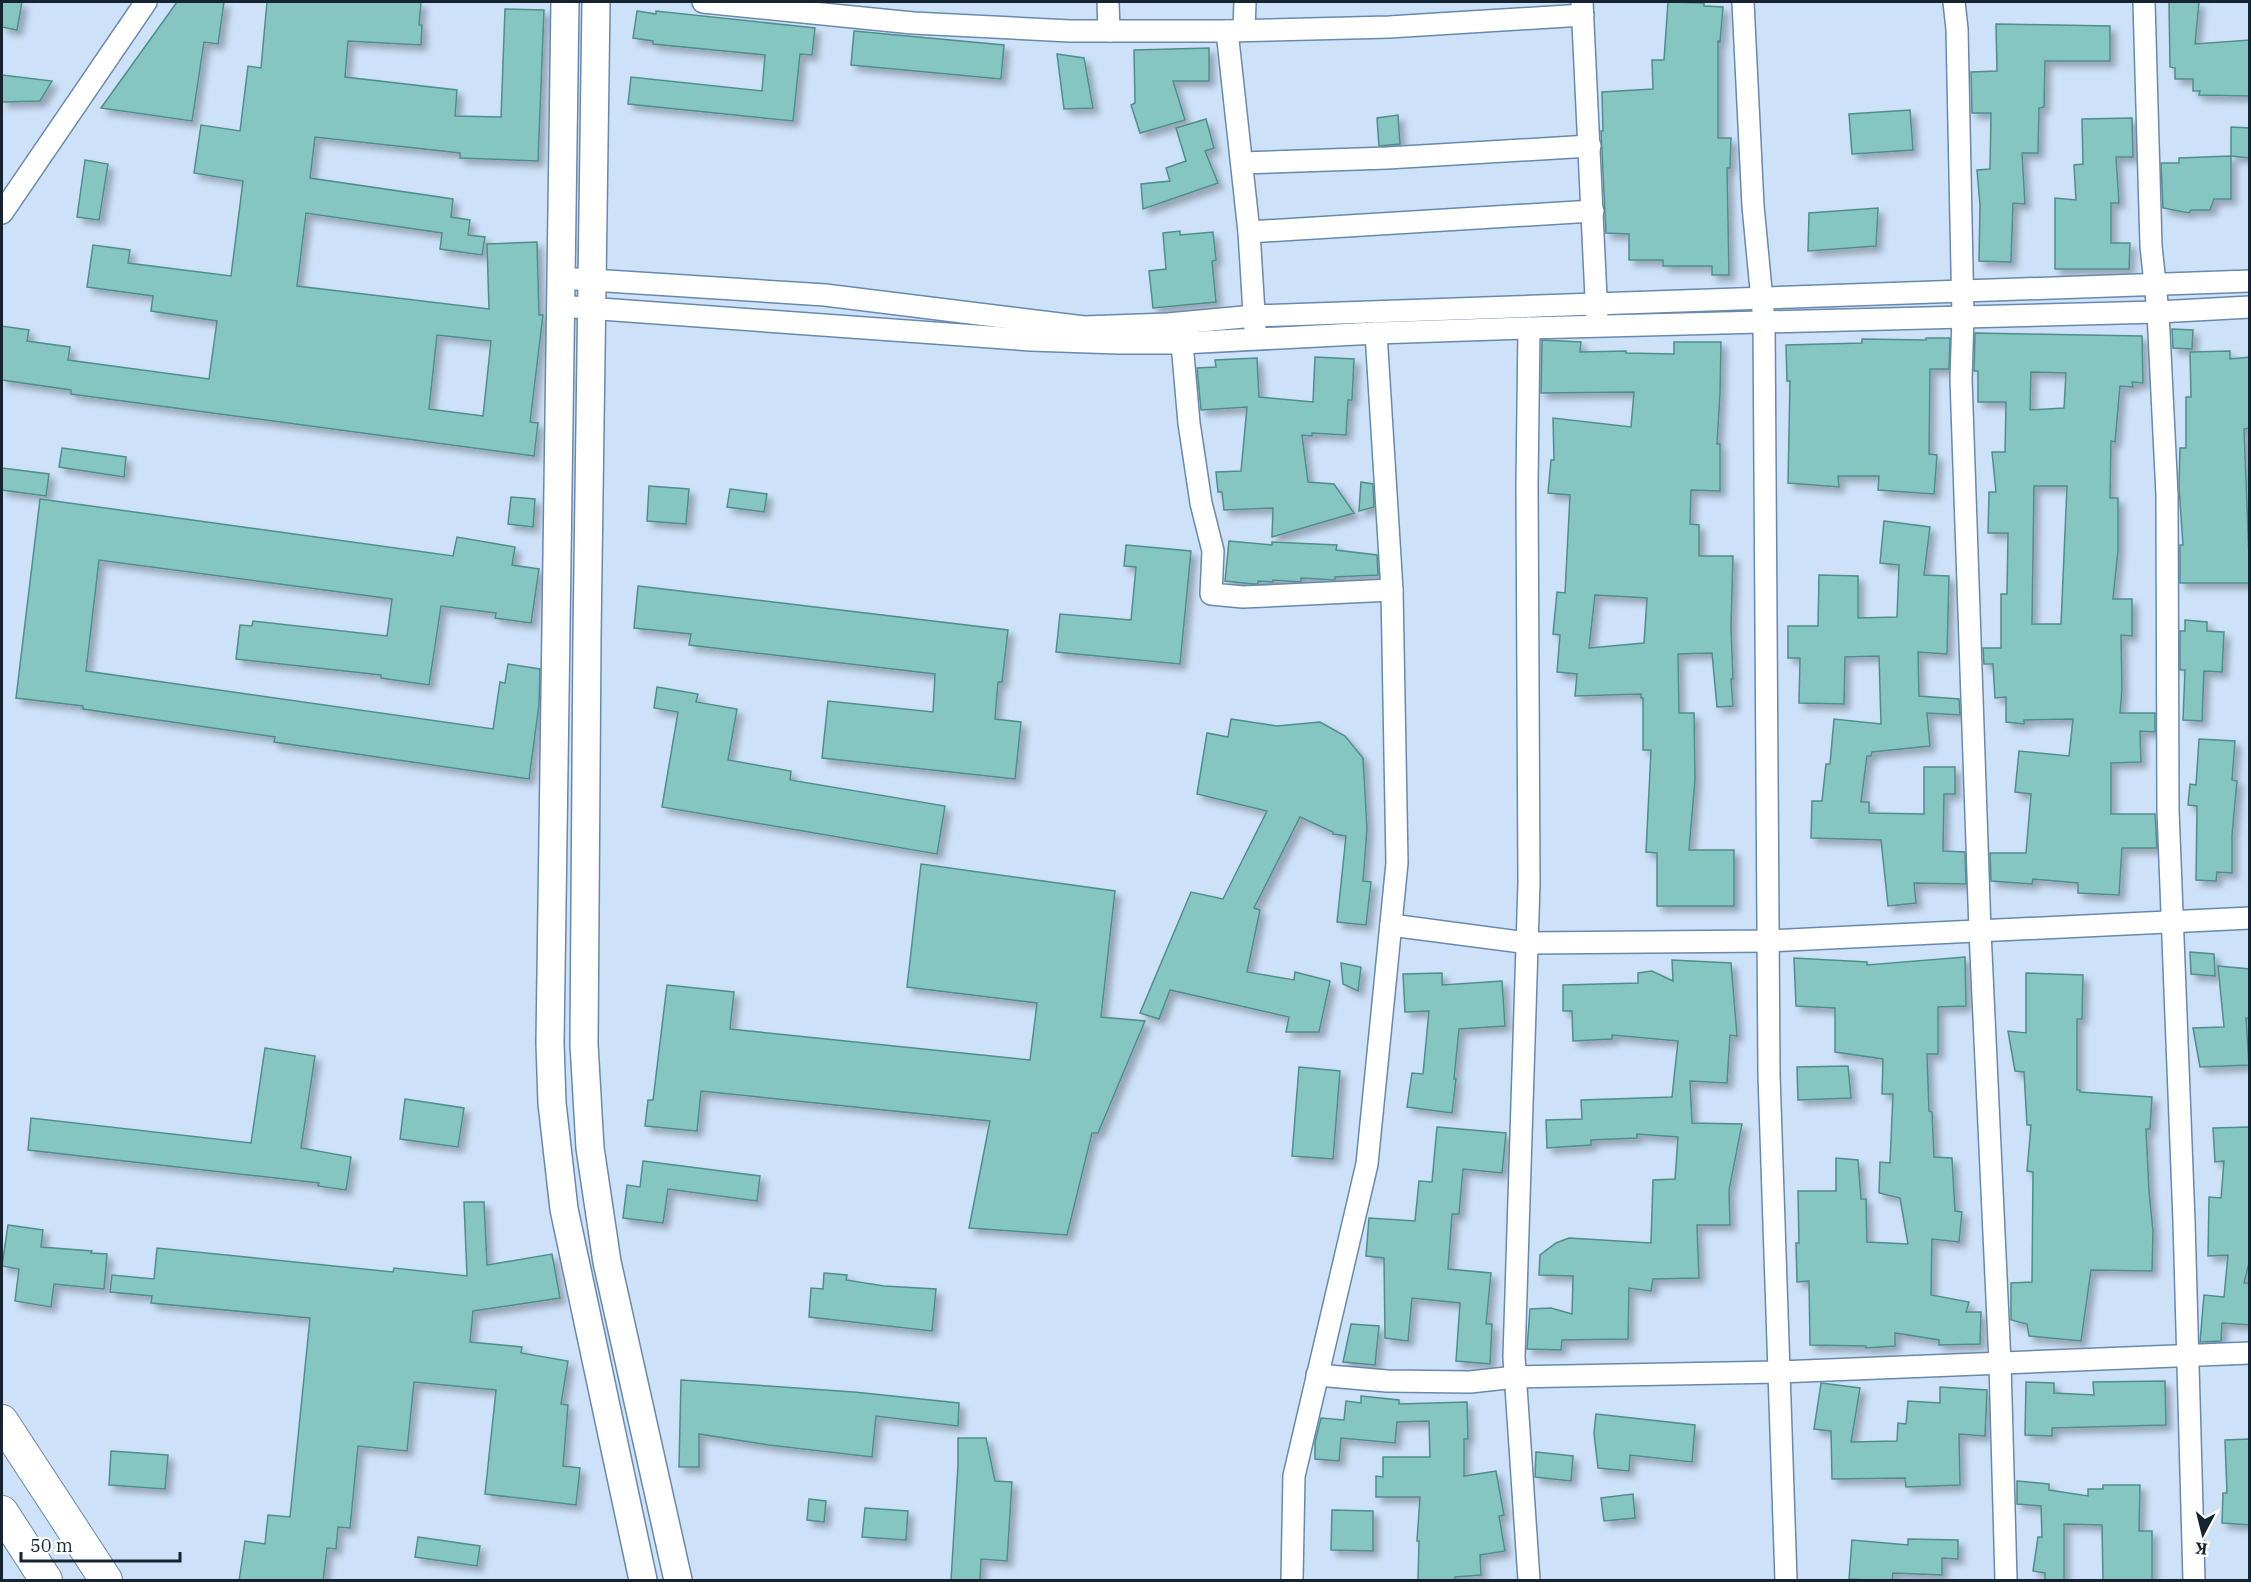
<svg xmlns="http://www.w3.org/2000/svg" width="2251" height="1582" font-family="'IBM Plex Serif',serif">
<style>
.building{fill:#86c6c2;stroke:#508e8b;stroke-width:1.5;fill-rule:evenodd;filter:url(#shadow)}
.lines{fill:none;stroke-linecap:round;stroke-linejoin:round}
.minor-casing{stroke:#6889ad;stroke-width:24}
.major-casing{stroke:#6889ad;stroke-width:30}
.highway-casing{stroke:#6889ad;stroke-width:34}
.minor{stroke:#fff;stroke-width:21}
.major{stroke:#fff;stroke-width:27}
.highway{stroke:#fff;stroke-width:32}
</style>
<defs>
<filter id="shadow"><feDropShadow dx="5.5" dy="5.5" stdDeviation="3" flood-color="#0004"/></filter>
</defs>
<rect width="100%" height="100%" fill="#cde2f9"/>
<g class="building">
<polygon points="2,2 22,2 17,30 2,27"/>
<polygon points="177,2 224,2 218,44 204,42 192,121 101,108"/>
<path d="M 267,2 L 421,2 L 419,25 L 422,25 L 421,45 L 348,41 L 345,77 L 457,90 L 455,116 L 501,117 L 505,9 L 544,10 L 538,161 L 460,158 L 460,153 L 315,137 L 310,178 L 453,199 L 451,217 L 470,220 L 468,235 L 485,237 L 482,255 L 440,249 L 442,233 L 306,213 L 297,286 L 489,309 L 487,244 L 537,242 L 539,315 L 543,315 L 530,422 L 538,423 L 534,456 L 71,394 L 71,390 L 2,380 L 2,326 L 29,330 L 27,341 L 70,347 L 68,360 L 209,379 L 217,321 L 151,311 L 153,296 L 87,287 L 93,245 L 130,250 L 128,263 L 231,276 L 243,181 L 194,173 L 201,125 L 240,131 L 248,66 L 261,68 ZM 437,335 L 491,341 L 483,416 L 429,409 Z"/>
<polygon points="1668,2 1704,3 1704,6 1723,7 1720,42 1718,41 1718,138 1731,138 1730,168 1727,168 1729,275 1712,275 1712,266 1663,266 1663,260 1629,260 1629,234 1606,233 1601,131 1603,131 1602,92 1653,89 1652,60 1664,60"/>
<polygon points="2169,2 2199,2 2195,44 2250,40 2250,96 2199,95 2200,91 2193,91 2193,79 2175,79 2175,68 2170,67"/>
<polygon points="637,11 656,14 656,11 815,28 812,55 800,54 793,121 628,104 631,77 762,91 765,55 653,44 653,41 633,38"/>
<polygon points="1996,24 2110,26 2110,61 2045,61 2044,107 2039,108 2038,153 2022,153 2025,204 2013,203 2011,262 1979,261 1980,205 1977,170 1990,169 1991,113 1972,113 1971,72 1997,71"/>
<polygon points="854,31 1004,45 1001,79 851,65"/>
<polygon points="1209,48 1209,81 1173,81 1185,120 1140,133 1131,105 1135,103 1134,50"/>
<polygon points="1057,54 1084,58 1093,108 1064,109"/>
<polygon points="2,75 52,81 40,101 2,102"/>
<polygon points="1910,110 1913,150 1852,154 1849,114"/>
<polygon points="1398,115 1400,144 1379,146 1377,118"/>
<polygon points="2132,118 2133,157 2116,157 2119,203 2111,203 2111,243 2130,243 2129,269 2055,269 2055,198 2076,200 2074,165 2083,164 2082,119"/>
<polygon points="1206,119 1214,148 1205,151 1218,183 1143,209 1141,184 1170,181 1166,168 1186,161 1176,128"/>
<polygon points="2231,127 2250,128 2250,158 2231,156"/>
<polygon points="2231,156 2231,199 2214,199 2210,210 2191,210 2189,213 2163,208 2161,163 2179,163 2179,158"/>
<polygon points="85,160 108,164 99,220 77,217"/>
<polygon points="1878,208 1876,246 1808,251 1809,213"/>
<polygon points="1180,231 1180,235 1213,232 1216,260 1212,261 1216,302 1153,308 1149,271 1166,269 1163,233"/>
<polygon points="2172,329 2193,330 2192,349 2173,348"/>
<path d="M 1975,333 L 2142,336 L 2143,383 L 2132,382 L 2133,387 L 2120,386 L 2115,442 L 2111,441 L 2110,498 L 2118,498 L 2118,550 L 2113,599 L 2132,599 L 2132,636 L 2121,635 L 2122,689 L 2120,713 L 2155,713 L 2155,732 L 2140,731 L 2141,762 L 2111,763 L 2111,814 L 2155,814 L 2157,848 L 2122,848 L 2119,895 L 2078,893 L 2078,883 L 2033,879 L 2032,884 L 1991,881 L 1990,853 L 2026,853 L 2031,794 L 2015,792 L 2019,751 L 2069,756 L 2073,719 L 2024,720 L 2024,724 L 2006,722 L 2006,697 L 1995,698 L 1993,664 L 1984,664 L 1983,648 L 2001,648 L 2001,594 L 2007,594 L 2008,533 L 1988,533 L 1989,492 L 1996,492 L 1992,452 L 2005,452 L 2006,402 L 1978,402 L 1978,371 L 1974,371 ZM 2031,372 L 2066,373 L 2064,408 L 2030,410 ZM 2034,486 L 2067,486 L 2061,624 L 2032,624 Z"/>
<polygon points="1926,338 1950,338 1949,369 1930,369 1929,454 1937,455 1934,494 1878,490 1879,476 1838,476 1839,487 1788,483 1790,381 1787,381 1786,345 1862,343 1862,339 1926,340"/>
<path d="M 1542,340 L 1581,342 L 1580,352 L 1626,351 L 1626,353 L 1674,354 L 1674,342 L 1721,342 L 1720,394 L 1717,444 L 1720,444 L 1720,491 L 1691,490 L 1690,524 L 1699,525 L 1699,556 L 1733,556 L 1731,627 L 1733,679 L 1731,679 L 1733,706 L 1717,707 L 1712,653 L 1678,654 L 1679,713 L 1694,713 L 1695,780 L 1689,850 L 1734,850 L 1734,906 L 1657,906 L 1657,853 L 1646,852 L 1651,750 L 1643,750 L 1643,698 L 1641,698 L 1641,694 L 1575,696 L 1577,674 L 1557,672 L 1560,635 L 1553,634 L 1557,592 L 1565,593 L 1570,495 L 1548,493 L 1551,460 L 1554,460 L 1553,418 L 1631,427 L 1634,392 L 1541,393 ZM 1595,595 L 1647,598 L 1644,643 L 1589,648 Z"/>
<polygon points="2230,351 2230,359 2250,357 2250,428 2244,429 2250,583 2180,583 2180,545 2183,545 2179,487 2180,448 2186,448 2186,397 2191,397 2190,352"/>
<polygon points="1315,357 1354,359 1352,400 1348,400 1346,435 1312,433 1312,436 1302,435 1308,482 1334,484 1354,513 1272,537 1273,508 1224,510 1222,492 1218,492 1216,472 1241,471 1247,407 1201,410 1197,368 1216,367 1215,360 1257,358 1259,397 1313,402"/>
<polygon points="62,448 126,457 124,477 59,467"/>
<polygon points="2,468 49,474 46,496 2,490"/>
<polygon points="1361,482 1373,484 1374,507 1359,511"/>
<polygon points="649,486 689,489 686,524 647,521"/>
<polygon points="730,489 767,494 764,512 727,507"/>
<polygon points="511,497 535,499 533,527 508,524"/>
<polygon points="40,499 453,556 457,537 515,547 512,565 539,569 531,623 495,618 496,613 441,606 429,685 381,678 381,675 236,659 240,625 252,626 253,621 387,636 392,599 99,560 86,671 493,729 500,682 505,683 508,664 540,669 539,705 529,779 274,742 275,737 83,709 83,706 16,698"/>
<polygon points="1884,521 1930,527 1924,575 1949,576 1947,654 1918,652 1919,696 1959,699 1960,715 1927,713 1930,746 1872,752 1871,756 1867,756 1861,802 1869,802 1869,813 1924,814 1924,767 1955,767 1955,794 1944,794 1943,851 1965,852 1966,884 1914,883 1916,903 1888,906 1881,840 1811,838 1812,801 1822,801 1826,764 1830,764 1834,719 1881,724 1879,656 1845,657 1844,704 1799,703 1800,658 1788,658 1788,626 1818,626 1819,575 1858,576 1858,618 1897,617 1899,565 1880,563"/>
<polygon points="1229,541 1272,545 1272,542 1337,545 1336,550 1377,555 1378,575 1335,577 1335,580 1301,578 1301,582 1273,580 1273,582 1258,581 1258,584 1253,584 1225,581"/>
<polygon points="1126,545 1191,551 1180,664 1056,652 1060,614 1131,620 1136,567 1124,566"/>
<polygon points="638,586 1008,630 1002,682 998,682 995,719 1021,722 1015,779 822,758 828,701 933,712 935,674 689,645 691,634 634,628"/>
<polygon points="2185,620 2207,622 2207,631 2224,632 2222,672 2204,671 2202,721 2183,720 2185,670 2180,670 2180,631 2185,631"/>
<polygon points="657,687 698,694 696,702 737,709 728,760 791,771 790,780 945,806 937,854 662,807 678,712 654,708"/>
<polygon points="1231,719 1277,726 1320,722 1345,736 1363,758 1367,829 1363,881 1371,882 1366,925 1337,922 1346,836 1333,834 1333,832 1300,817 1254,908 1260,910 1247,972 1294,980 1295,972 1330,981 1319,1032 1286,1032 1289,1017 1170,990 1159,1019 1140,1013 1191,892 1223,899 1267,811 1197,794 1207,733 1228,737"/>
<polygon points="2199,739 2235,741 2232,780 2237,781 2232,835 2232,873 2217,872 2216,881 2196,880 2197,806 2188,805 2190,784 2196,785"/>
<polygon points="921,864 1115,891 1101,1017 1145,1021 1098,1133 1092,1133 1067,1235 969,1228 990,1121 701,1091 697,1131 645,1126 648,1100 653,1100 667,985 734,992 730,1029 1030,1060 1037,1003 907,987"/>
<polygon points="2190,952 2214,954 2215,976 2191,974"/>
<polygon points="1965,957 1966,1006 1938,1007 1938,1054 1927,1054 1929,1111 1932,1112 1934,1157 1952,1158 1955,1211 1962,1212 1959,1242 1932,1239 1931,1295 1969,1302 1966,1312 1981,1312 1980,1344 1939,1345 1939,1340 1895,1333 1895,1346 1866,1348 1866,1346 1810,1345 1809,1281 1797,1282 1796,1243 1799,1243 1798,1191 1836,1191 1836,1158 1858,1160 1861,1199 1866,1199 1867,1242 1908,1244 1900,1198 1879,1193 1880,1162 1890,1163 1893,1094 1882,1094 1883,1059 1835,1052 1835,1008 1796,1006 1794,958 1867,962 1867,965"/>
<polygon points="1672,960 1731,963 1737,1036 1730,1035 1727,1083 1690,1081 1692,1123 1742,1124 1729,1190 1730,1225 1697,1225 1699,1278 1653,1279 1651,1291 1629,1288 1628,1339 1562,1340 1561,1350 1527,1349 1530,1309 1551,1308 1572,1314 1573,1276 1539,1275 1540,1255 1556,1243 1569,1238 1651,1243 1653,1180 1675,1179 1678,1137 1637,1134 1637,1138 1591,1140 1591,1145 1547,1148 1546,1120 1582,1119 1581,1100 1672,1097 1678,1041 1612,1035 1612,1039 1573,1041 1572,1011 1563,1011 1563,985 1638,983 1638,973 1652,971 1673,981"/>
<polygon points="1341,963 1361,967 1358,991 1343,984"/>
<polygon points="2218,966 2250,969 2250,1019 2246,1018 2249,1065 2200,1067 2193,1028 2224,1027"/>
<polygon points="1442,973 1442,985 1502,981 1505,1026 1459,1029 1454,1079 1456,1079 1452,1113 1407,1107 1412,1073 1423,1074 1429,1011 1405,1012 1403,974"/>
<polygon points="2026,973 2083,975 2082,1019 2077,1019 2077,1090 2080,1090 2080,1092 2152,1097 2150,1129 2146,1129 2149,1191 2153,1231 2152,1271 2091,1270 2081,1341 2029,1336 2027,1324 2011,1320 2011,1283 2032,1282 2033,1172 2027,1171 2031,1125 2027,1125 2024,1072 2015,1071 2008,1031 2026,1033"/>
<polygon points="265,1048 315,1056 301,1148 351,1157 346,1190 318,1186 319,1183 28,1150 31,1118 251,1143"/>
<polygon points="1848,1066 1851,1098 1798,1100 1797,1067"/>
<polygon points="1299,1067 1340,1071 1333,1159 1292,1156"/>
<polygon points="405,1099 464,1108 458,1147 400,1139"/>
<polygon points="1437,1127 1506,1133 1502,1173 1463,1169 1459,1214 1452,1214 1448,1269 1491,1273 1486,1324 1492,1324 1490,1364 1456,1361 1460,1303 1412,1298 1408,1341 1385,1338 1384,1258 1366,1256 1369,1218 1415,1221 1419,1181 1432,1182"/>
<polygon points="2250,1127 2250,1259 2244,1283 2250,1283 2250,1325 2222,1323 2221,1341 2200,1342 2204,1295 2224,1297 2228,1255 2208,1256 2209,1197 2221,1198 2224,1161 2215,1162 2213,1128"/>
<polygon points="643,1161 760,1176 757,1201 668,1189 663,1223 623,1218 627,1185 640,1187"/>
<polygon points="464,1202 484,1202 487,1265 552,1254 560,1298 473,1311 470,1342 522,1347 521,1353 568,1361 561,1404 568,1405 563,1466 580,1468 576,1505 485,1494 496,1390 414,1382 407,1451 358,1446 350,1528 338,1527 336,1549 327,1548 323,1581 239,1581 245,1541 265,1544 268,1515 290,1517 310,1318 151,1303 152,1296 110,1292 112,1275 154,1279 157,1248 393,1272 394,1268 467,1276"/>
<polygon points="8,1225 43,1230 41,1247 92,1251 91,1253 107,1254 104,1289 54,1284 51,1307 15,1301 19,1269 2,1266"/>
<polygon points="824,1273 847,1275 846,1280 884,1286 936,1289 932,1331 809,1317 811,1288 823,1289"/>
<polygon points="1351,1324 1379,1326 1375,1365 1343,1362"/>
<polygon points="681,1380 854,1392 959,1403 958,1426 876,1416 872,1457 769,1445 699,1434 699,1467 679,1467"/>
<polygon points="2165,1381 2166,1425 2052,1428 2052,1436 2025,1435 2026,1382 2054,1383 2054,1393 2094,1395 2093,1382"/>
<polygon points="1821,1383 1860,1388 1851,1442 1897,1441 1898,1423 1906,1424 1908,1401 1940,1403 1940,1387 1987,1390 1985,1436 1959,1434 1960,1485 1906,1487 1905,1478 1832,1479 1831,1431 1814,1429"/>
<polygon points="1361,1396 1399,1400 1399,1404 1467,1402 1468,1439 1464,1439 1464,1476 1496,1471 1504,1515 1499,1516 1505,1551 1480,1555 1481,1575 1455,1577 1455,1581 1418,1581 1419,1541 1417,1541 1420,1497 1376,1497 1376,1476 1383,1477 1383,1457 1430,1457 1429,1421 1397,1422 1395,1443 1341,1438 1339,1461 1315,1459 1315,1442 1321,1418 1344,1420 1346,1401 1361,1403"/>
<polygon points="1596,1414 1695,1425 1692,1462 1630,1455 1629,1471 1598,1468 1594,1433"/>
<polygon points="958,1438 986,1438 995,1481 1012,1482 1007,1561 981,1559 980,1581 951,1581 958,1465"/>
<polygon points="2250,1439 2250,1525 2222,1523 2223,1493 2227,1493 2225,1440"/>
<polygon points="111,1451 168,1455 165,1489 109,1485"/>
<polygon points="1536,1452 1573,1456 1571,1481 1535,1477"/>
<polygon points="2017,1481 2049,1484 2049,1490 2088,1496 2088,1489 2103,1489 2103,1485 2140,1485 2139,1531 2152,1531 2152,1581 2103,1581 2102,1525 2064,1524 2064,1581 2045,1581 2045,1573 2033,1571 2038,1537 2042,1537 2041,1506 2017,1504"/>
<polygon points="1633,1494 1635,1518 1604,1521 1601,1498"/>
<polygon points="809,1499 826,1501 824,1522 807,1520"/>
<polygon points="865,1508 908,1511 906,1540 862,1537"/>
<polygon points="1332,1510 1373,1511 1373,1551 1331,1550"/>
<polygon points="418,1537 480,1546 477,1566 415,1557"/>
<polygon points="1908,1539 1958,1540 1958,1559 1942,1558 1942,1575 1893,1573 1892,1581 1849,1579 1852,1540 1908,1545"/>
</g>
<g class="lines">
<g class="minor-casing">
<g id="minor">
<polyline points="703,2 913,23 1070,31 1227,31 1249,232 1255,329"/>
<polyline points="1108,2 1109,31"/>
<polyline points="1582,2 1597,319"/>
<polyline points="1743,2 1753,206 1764,321 1769,1075 1786,1580"/>
<polyline points="1954,2 1957,29 1963,317 1961,379 1980,931 2000,1363 2006,1580"/>
<polyline points="2144,2 2151,246 2158,312 2167,495 2168,810 2184,1221 2194,1580"/>
<polyline points="1244,30 1245,2"/>
<polyline points="1227,31 1389,27 1583,15"/>
<polyline points="1242,163 1387,158 1590,146"/>
<polyline points="2,213 146,2"/>
<polyline points="1249,232 1593,211"/>
<polyline points="560,278 825,295 1084,327 1168,324 1254,316 2250,281"/>
<polyline points="559,306 1031,340 1118,343 1182,343 1376,333 1529,328 2158,312 2250,307"/>
<polyline points="1182,343 1189,423 1201,503 1213,551 1211,594 1243,597 1392,590"/>
<polyline points="1391,925 1528,943 1768,941 2250,918"/>
<polyline points="1317,1375 1387,1381 1470,1382 1516,1377 1779,1372 2250,1353"/>
<polyline points="1292,1580 1294,1476 1367,1164 1397,863 1392,590 1376,333"/>
<polyline points="1529,1580 1514,1357 1529,883 1527,484 1529,328"/>
</g>
</g>
<g class="major-casing">
<g id="major">
<polyline points="565,2 550,1043 552,1103 564,1209 643,1580"/>
<polyline points="596,2 587,636 584,1044 590,1148 607,1262 678,1580"/>
</g>
</g>
<g class="highway-casing">
<g id="highway">
<polyline points="2,1421 106,1580"/>
<polyline points="2,1512 46,1580"/>
</g>
</g>
<use href="#minor" class="minor"/>
<use href="#major" class="major"/>
<use href="#highway" class="highway"/>
</g>
<rect width="2251" height="1582" fill="none" stroke="#162432" stroke-width="6"/>
<g transform="translate(2203 1534) rotate(187)" stroke="#ffffff" stroke-width="4.5" paint-order="stroke">
<path d="M0-4.5L10 22L0 15L-10 22Z" fill="#162432"/>
<text y="-9" font-size="16" font-weight="bold" text-anchor="middle" fill="#162432">K</text>
</g>
<path d="M21 1552v9h159v-9" fill="none" stroke="#162432" stroke-width="3"/>
<text x="30" y="1552" font-size="18" fill="#162432" stroke="#ffffff" stroke-width="4.5" paint-order="stroke">50 m</text>
</svg>
